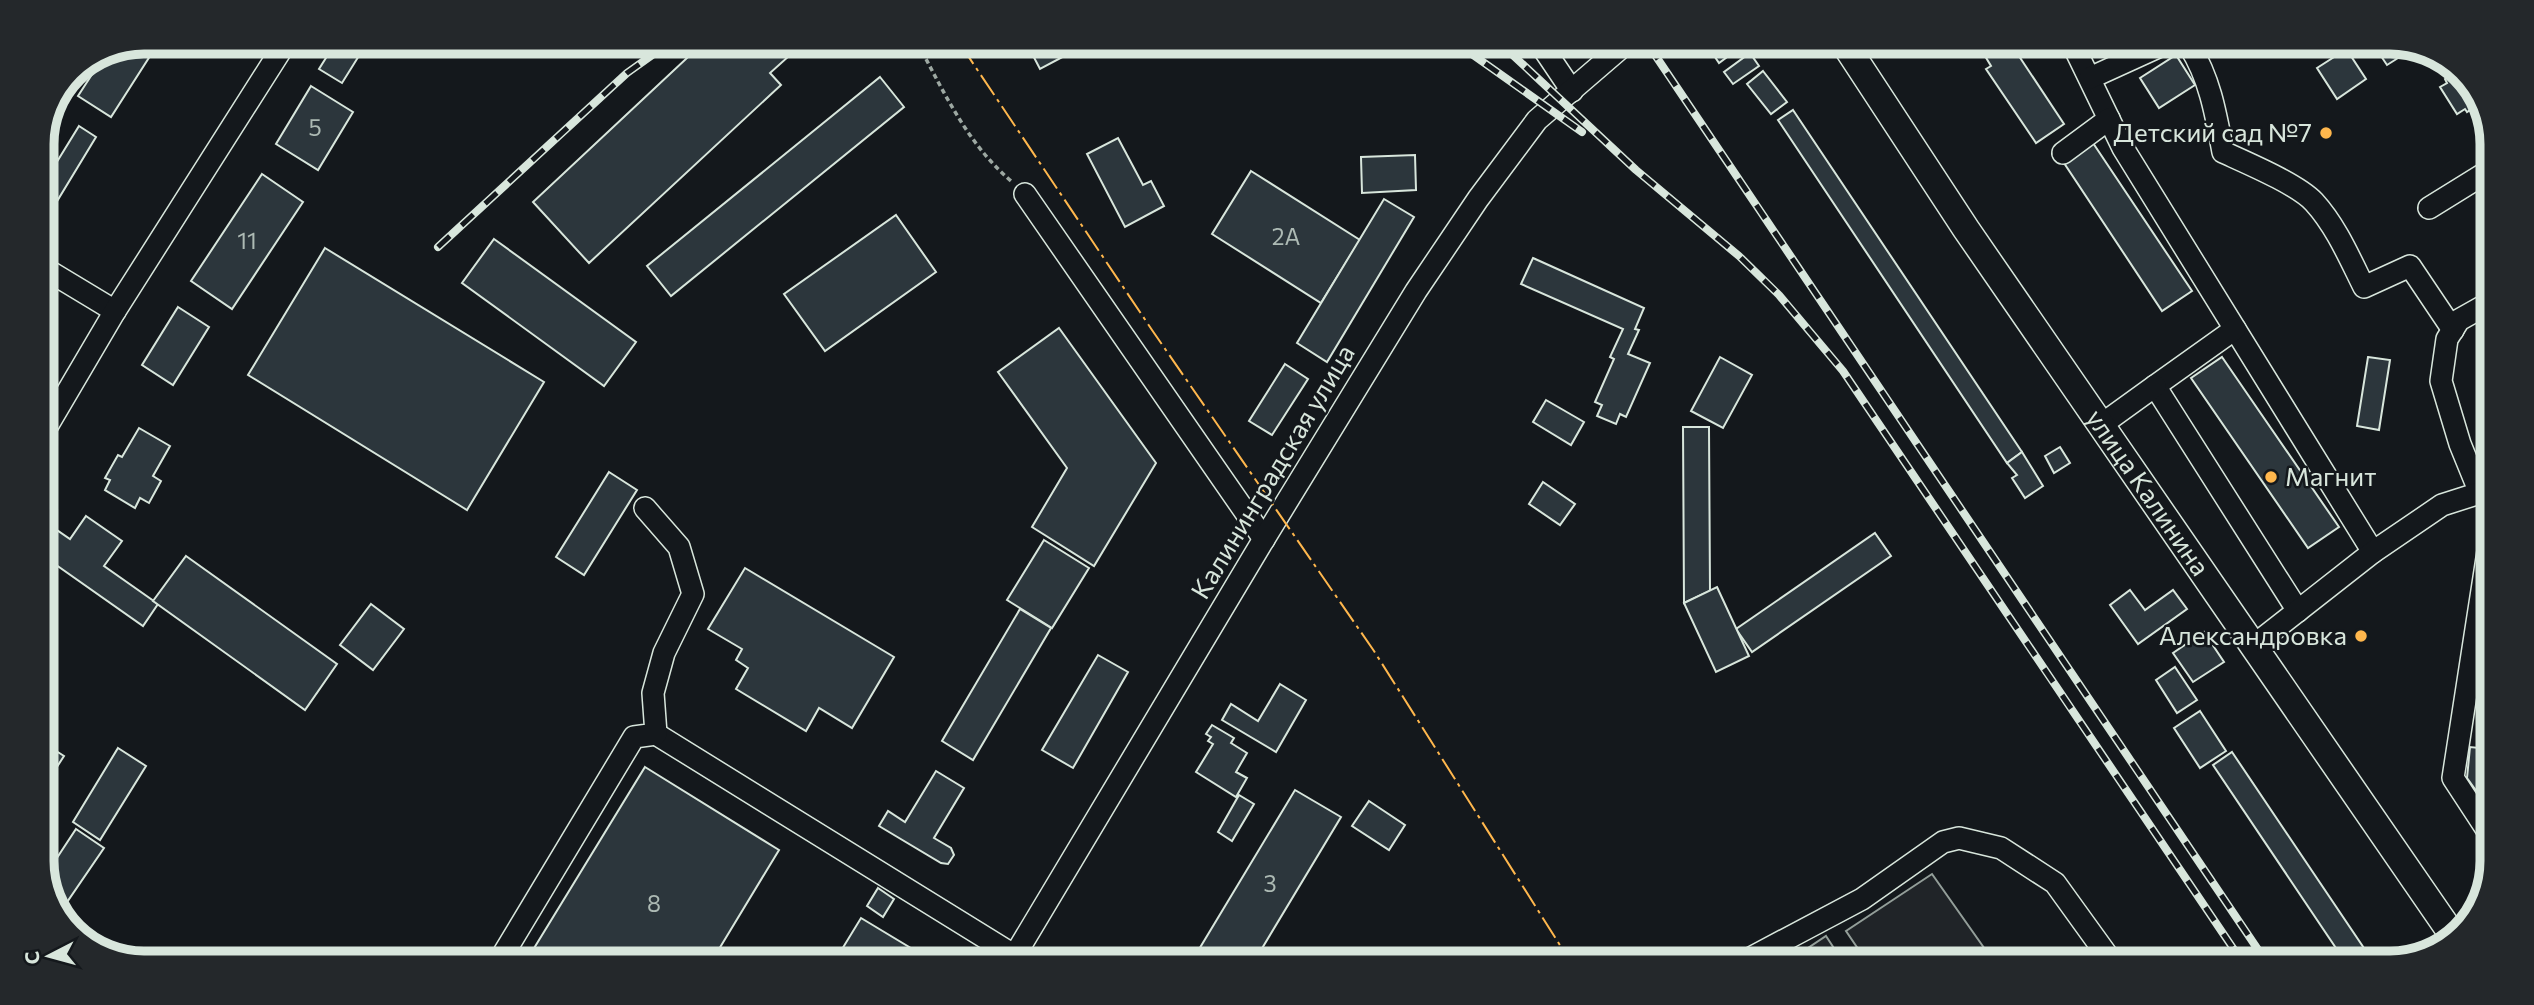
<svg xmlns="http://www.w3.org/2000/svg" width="2534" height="1005" font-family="Commissioner,sans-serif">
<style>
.pitch{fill:#202428;stroke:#939e99;stroke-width:2}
.building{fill:#2c363c;stroke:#d8e6dc;stroke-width:2}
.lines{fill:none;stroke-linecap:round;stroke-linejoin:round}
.minor-casing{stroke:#d8e6dc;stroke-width:24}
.major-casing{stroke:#d8e6dc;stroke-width:29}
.path{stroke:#9da8a2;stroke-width:3.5;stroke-dasharray:5 3.5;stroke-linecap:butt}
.minor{stroke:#14181c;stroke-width:21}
.major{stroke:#14181c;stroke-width:26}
.rail-casing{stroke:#d8e6dc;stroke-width:8}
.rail{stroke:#14181c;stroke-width:5;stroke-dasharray:16;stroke-linecap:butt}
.power{stroke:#ffb74d;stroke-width:2;stroke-dasharray:24 5 3.5 5;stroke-linecap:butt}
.poi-dot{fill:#ffb74d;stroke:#14181c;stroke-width:2.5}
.labels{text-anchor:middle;stroke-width:5;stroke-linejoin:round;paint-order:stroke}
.number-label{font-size:23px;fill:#adbab4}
.poi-label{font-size:26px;fill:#d8e6dc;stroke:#14181c;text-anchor:end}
.street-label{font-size:26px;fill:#d8e6dc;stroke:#14181c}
.rim{fill:none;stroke:#d8e6dc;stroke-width:9}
</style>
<rect width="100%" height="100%" fill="#14181c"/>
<g class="pitch">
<polygon points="1932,874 1994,962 1867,962 1846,931"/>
<polygon points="1826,936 1843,962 1788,962 1790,960"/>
</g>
<g class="building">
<polygon points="144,42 159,42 111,117 78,96 102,59"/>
<polygon points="336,42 367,43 342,83 319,69"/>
<polygon points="703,43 778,44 789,56 770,73 781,85 589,263 533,202"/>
<polygon points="1027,44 1065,44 1070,53 1040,69"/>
<polygon points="1712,46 1742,46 1719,63 1709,48"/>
<polygon points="1979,46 2020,47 2015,50 2064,124 2036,143 1986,69 1991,66"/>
<polygon points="2343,47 2358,47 2349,53 2366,79 2337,99 2317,68 2345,50"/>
<polygon points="2375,47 2414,48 2387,65"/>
<polygon points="1750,53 1759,66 1733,84 1724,72"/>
<polygon points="2176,55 2195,85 2159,108 2140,78"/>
<polygon points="1763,71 1787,102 1771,114 1747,84"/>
<polygon points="2453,73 2456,77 2461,74 2471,82 2476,95 2471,99 2476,106 2467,112 2465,109 2457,114 2440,87 2447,83 2445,79"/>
<polygon points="880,77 904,107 671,296 647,266"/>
<polygon points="311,86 353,112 318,170 276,144"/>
<polygon points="1793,110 2022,452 2007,463 1778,120"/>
<polygon points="79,126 96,137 45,221 42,219 42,175 47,178"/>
<polygon points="1118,138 1143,185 1151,181 1164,206 1125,227 1087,154"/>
<polygon points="2093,143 2192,291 2162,311 2064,163"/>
<polygon points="1415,155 1416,190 1362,193 1361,157"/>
<polygon points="1251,171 1360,240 1321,303 1212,234"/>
<polygon points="262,174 303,202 232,309 191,281"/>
<polygon points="1384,199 1414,217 1327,362 1297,343"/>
<polygon points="896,215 936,272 825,351 784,294"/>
<polygon points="494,239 636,342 604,386 462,283"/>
<polygon points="325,248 544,382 467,510 248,375"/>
<polygon points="1533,258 1644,308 1635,329 1639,330 1628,354 1650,363 1626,417 1620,414 1616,424 1597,416 1602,405 1595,402 1614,359 1610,357 1623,329 1521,284"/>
<polygon points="178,307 209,327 173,385 142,365"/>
<polygon points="1059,328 1156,463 1094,566 1032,527 1067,468 998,372"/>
<polygon points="1720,357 1752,375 1723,428 1691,411"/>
<polygon points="2222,357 2339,527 2308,548 2191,378"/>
<polygon points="2368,357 2390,360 2379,430 2357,426"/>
<polygon points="1285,364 1308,379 1272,435 1249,421"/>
<polygon points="1546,400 1584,422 1571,445 1533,422"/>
<polygon points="1683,427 1709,427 1710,591 1684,603"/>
<polygon points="139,428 170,446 153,476 161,481 149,503 140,498 135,508 105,490 110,480 105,478 118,455 122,457"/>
<polygon points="2060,447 2070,463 2054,473 2045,456"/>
<polygon points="2022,452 2043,486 2025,498 2012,478 2017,475 2007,463"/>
<polygon points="609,472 637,490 584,575 556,557"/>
<polygon points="1543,482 1575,504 1560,525 1529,504"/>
<polygon points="86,516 122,541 104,566 158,604 143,626 42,555 42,533 48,524 70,539"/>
<polygon points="1875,533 1891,556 1752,652 1736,629"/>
<polygon points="1044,540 1089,568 1052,628 1007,600"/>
<polygon points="186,556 337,664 305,710 153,601"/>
<polygon points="745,568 894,657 852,728 819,708 806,731 736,689 748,668 736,660 742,649 708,629"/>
<polygon points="1717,587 1749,656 1716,672 1684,603"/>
<polygon points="2130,590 2145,610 2173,590 2187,609 2138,644 2110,605"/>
<polygon points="371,604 404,629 373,670 340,645"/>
<polygon points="1020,609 1051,628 973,760 942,741"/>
<polygon points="2204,632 2224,662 2193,682 2173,653"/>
<polygon points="1098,655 1128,672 1073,768 1042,750"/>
<polygon points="2175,667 2197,700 2177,713 2156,680"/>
<polygon points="1280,684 1306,700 1276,752 1222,720 1231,704 1258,721"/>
<polygon points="2200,711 2226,751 2200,768 2174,728"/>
<polygon points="2479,721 2488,721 2487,802 2485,803 2467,778 2470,747 2479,748 2481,732 2478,731"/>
<polygon points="1212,725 1234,738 1231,743 1247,753 1236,772 1247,778 1236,797 1196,772 1213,744 1208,741 1211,737 1206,734"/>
<polygon points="42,742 64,756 42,790"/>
<polygon points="118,748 146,766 100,840 73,822"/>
<polygon points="2232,752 2374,963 2346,963 2213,765"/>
<polygon points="645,767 779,850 713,959 528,958"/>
<polygon points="936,771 964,788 934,838 951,848 954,855 948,864 941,863 879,826 888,811 905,822"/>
<polygon points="1295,790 1341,817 1255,960 1213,960 1198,951"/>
<polygon points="1239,795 1254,804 1232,841 1218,832"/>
<polygon points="1369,801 1405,825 1389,850 1352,826"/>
<polygon points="76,829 104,848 65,905 53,897 45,876"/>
<polygon points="878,888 894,899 883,917 867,906"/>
<polygon points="861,918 929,959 836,959"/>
</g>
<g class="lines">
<g class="minor-casing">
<g id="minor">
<polyline points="1541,45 1572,91"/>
<polyline points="2074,47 2123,148 2373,552"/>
<path d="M 2190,47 C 2210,79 2216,115 2223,152 C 2247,163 2297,184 2314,202 C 2336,226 2350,259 2364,287 L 2410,266 L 2453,330"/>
<polyline points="2090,78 2158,47"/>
<polyline points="2063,153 2109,119"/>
<polyline points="1025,194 1264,539"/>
<polyline points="2429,208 2492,169"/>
<polyline points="42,267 115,311"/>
<polyline points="2235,329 2155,386 2298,611"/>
<polyline points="2101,425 2155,386"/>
<polyline points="42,435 115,311 286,42"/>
<polyline points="2480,493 2460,444 2441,381 2447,339 2459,320 2491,302"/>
<polyline points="2253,646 2373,552 2442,505 2489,490"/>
<polyline points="656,734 1015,956"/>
<polyline points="2487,830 2453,778 2489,545"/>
<polyline points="501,958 634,737 656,734 653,693 664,653 693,594 679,547 645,508"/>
<polyline points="1012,960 1264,539 1416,291 1478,199 1537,120 1623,46"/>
<polyline points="1745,961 1862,899 1943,842 1959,838 2001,848 2055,883 2112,962"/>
</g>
</g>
<g class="major-casing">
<g id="major">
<path id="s1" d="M 1846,46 L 1966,229 L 2454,937"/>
</g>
</g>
<path class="path" d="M 918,44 C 945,94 967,143 1011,181"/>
<use href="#minor" class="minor"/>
<use href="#major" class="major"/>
<g class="rail-casing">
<g id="rail">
<polyline points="1459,45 1582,132"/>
<polyline points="1502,45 1636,170 1739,256 1779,295 1843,371 2243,963"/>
<polyline points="1649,46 2267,963"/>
<polyline points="438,247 627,73 669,43"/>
</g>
</g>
<use href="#rail" class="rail"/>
<polyline class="power" points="960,44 1152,330 1374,651 1570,961"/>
</g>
<g class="poi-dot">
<circle cx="2326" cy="133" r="7"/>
<circle cx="2271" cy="477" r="7"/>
<circle cx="2361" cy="636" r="7"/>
</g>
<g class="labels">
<g class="number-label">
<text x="315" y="136">5</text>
<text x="1286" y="245">2А</text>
<text x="247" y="249">11</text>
<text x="1270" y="892">3</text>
<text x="654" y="912">8</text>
</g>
<g class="poi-label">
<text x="2312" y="142">Детский сад №7</text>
<text x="2285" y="486" text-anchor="start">Магнит</text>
<text x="2347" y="645">Александровка</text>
</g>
<g class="street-label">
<text transform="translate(1273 472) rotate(-59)" y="9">Калининградская улица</text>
<text dy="9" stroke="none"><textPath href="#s1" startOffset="539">улица Калинина</textPath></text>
</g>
</g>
<path d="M0 0H2534V1005H0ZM144 54H2390A90 90 0 0 1 2480 144V861A90 90 0 0 1 2390 951H144A90 90 0 0 1 54 861V144A90 90 0 0 1 144 54Z" fill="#24282b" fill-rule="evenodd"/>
<path class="rim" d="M144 54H2390A90 90 0 0 1 2480 144V861A90 90 0 0 1 2390 951H144A90 90 0 0 1 54 861V144A90 90 0 0 1 144 54Z"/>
<g transform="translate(49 956) rotate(264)" stroke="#14181c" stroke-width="5" paint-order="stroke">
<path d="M0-5L12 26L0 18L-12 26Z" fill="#d8e6dc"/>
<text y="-10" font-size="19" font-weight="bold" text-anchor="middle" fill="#d8e6dc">С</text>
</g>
</svg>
